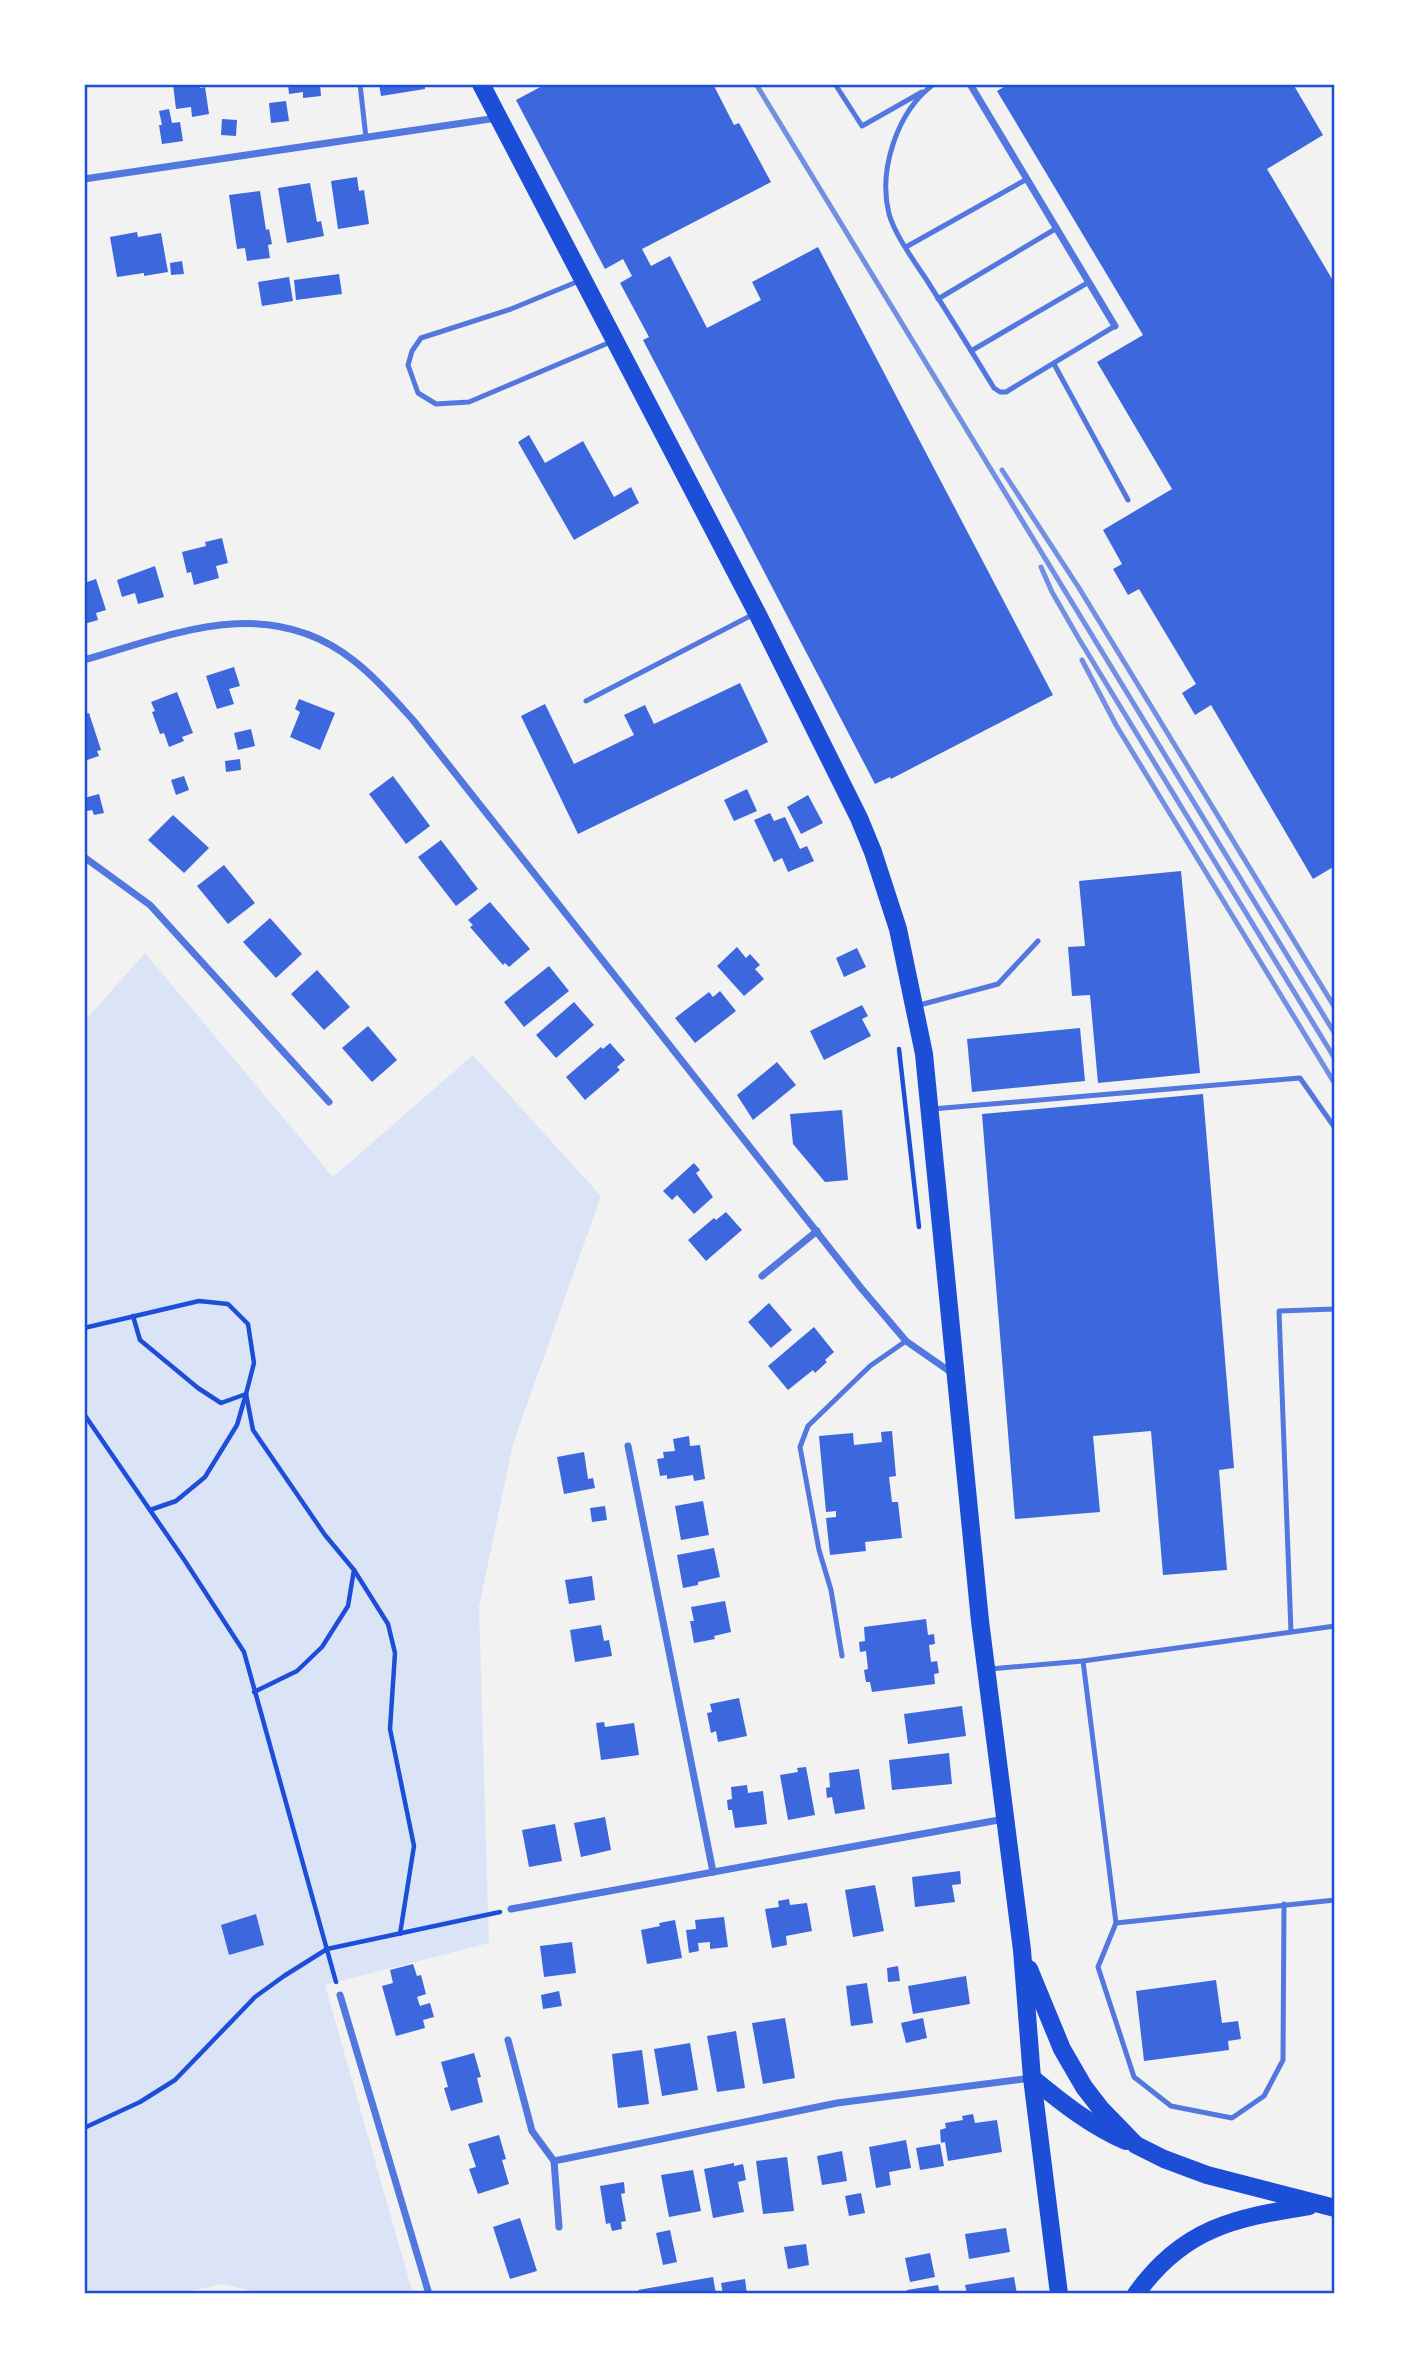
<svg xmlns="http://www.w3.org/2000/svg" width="1419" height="2378" font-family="'Work Sans',sans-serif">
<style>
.green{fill:#dbe4f7}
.building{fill:#3d67dc}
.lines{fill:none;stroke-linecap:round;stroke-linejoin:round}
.path{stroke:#1d4ed8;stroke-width:4.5}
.service{stroke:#5277de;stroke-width:5}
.minor{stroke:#5277de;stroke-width:7}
.primary{stroke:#1d4ed8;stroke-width:18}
.rail{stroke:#7290e2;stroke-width:5}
.neatline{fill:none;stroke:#1d4ed8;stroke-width:2.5}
</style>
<rect width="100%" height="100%" fill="#f2f2f2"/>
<polygon class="green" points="145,953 333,1177 473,1055 601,1196 513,1444 479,1607 489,1943 325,1985 413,2294 266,2294 221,2284 179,2294 84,2294 84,1014 89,1016"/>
<g class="building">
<polygon points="173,84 199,84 200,88 205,87 209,114 192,117 191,107 176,109"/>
<polygon points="288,84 320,84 321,96 303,98 303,92 289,94"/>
<polygon points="379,84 425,84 425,89 381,96"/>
<polygon points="546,84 713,84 734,125 739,123 771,182 642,249 651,266 670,256 707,328 761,300 752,282 818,247 1053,695 891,779 890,777 875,784 643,340 649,337 620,283 632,276 623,259 605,269 516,100"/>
<polygon points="1009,84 1293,84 1323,135 1267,169 1335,284 1335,866 1313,879 1211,705 1195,715 1182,693 1196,684 1139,589 1128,595 1113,569 1122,564 1103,530 1172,489 1097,362 1143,335 997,91"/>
<polygon points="286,101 289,121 271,123 269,103"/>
<polygon points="169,109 172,123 180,122 183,141 162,144 159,125 162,125 159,111"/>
<polygon points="222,119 237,120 236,136 221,135"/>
<polygon points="357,177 359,191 364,190 369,224 338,229 331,181"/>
<polygon points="310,183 317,222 321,221 324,236 287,243 278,188"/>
<polygon points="260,191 266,230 269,229 272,244 268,245 270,258 247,261 245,248 237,249 229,195"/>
<polygon points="137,232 138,237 161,233 168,272 144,276 144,273 117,277 110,237"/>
<polygon points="182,261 184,274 171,275 170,263"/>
<polygon points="339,274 342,294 296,300 294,280"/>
<polygon points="289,277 293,301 262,306 258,282"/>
<polygon points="529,435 545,463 583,441 614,497 631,487 639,503 574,540 518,442"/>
<polygon points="222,538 228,563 216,566 219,578 194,585 191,572 187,573 182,552 206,546 205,542"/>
<polygon points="155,566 164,597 138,604 135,593 122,597 117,580"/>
<polygon points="96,579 106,610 96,613 98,620 84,624 84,583"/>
<polygon points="234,667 240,686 229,689 234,704 217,709 206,676"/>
<polygon points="740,683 768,742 578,834 521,716 545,704 574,764 634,735 624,715 645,705 654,724"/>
<polygon points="177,692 193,733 182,737 184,741 169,747 164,733 160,734 152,712 155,711 151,702"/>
<polygon points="299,699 335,713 320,750 290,737 300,712 295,709"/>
<polygon points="89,713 101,750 97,751 99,756 84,761 84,714"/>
<polygon points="251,729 255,746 238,750 234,733"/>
<polygon points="240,759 241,770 226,772 225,761"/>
<polygon points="184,776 189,790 176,795 171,780"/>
<polygon points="393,776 430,826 406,844 369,794"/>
<polygon points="747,789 757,811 734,821 724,800"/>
<polygon points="99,794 104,813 94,815 92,810 87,811 84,798"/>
<polygon points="808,795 823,823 801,834 787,807"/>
<polygon points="770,813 774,821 785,817 800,849 807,846 814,861 788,872 782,858 774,862 754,820"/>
<polygon points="173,815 209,848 184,873 148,840"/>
<polygon points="441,840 478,889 456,906 418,857"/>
<polygon points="224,865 255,903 228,924 197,886"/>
<polygon points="1181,871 1200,1073 1098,1083 1090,995 1072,996 1068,947 1085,946 1079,881"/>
<polygon points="490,902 530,949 509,967 505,963 503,965 470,927 473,925 468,920"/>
<polygon points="270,918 302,954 276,978 243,942"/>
<polygon points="737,947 746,958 750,954 760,965 755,969 764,979 744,996 717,966"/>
<polygon points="857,948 866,967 844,977 836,958"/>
<polygon points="549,966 569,991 524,1027 504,1002"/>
<polygon points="317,970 350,1007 324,1030 291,994"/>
<polygon points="720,991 736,1011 695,1043 675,1018 709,992 713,997"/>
<polygon points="574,1002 594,1025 556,1058 536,1035"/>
<polygon points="862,1005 868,1016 862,1019 871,1036 824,1060 810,1031"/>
<polygon points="368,1026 397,1060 372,1082 342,1048"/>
<polygon points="1080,1028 1085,1081 972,1092 967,1039"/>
<polygon points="610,1043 625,1060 617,1067 620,1070 585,1100 566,1077 601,1047 603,1049"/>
<polygon points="777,1062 796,1085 753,1120 737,1095"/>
<polygon points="1203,1094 1234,1468 1219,1470 1227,1570 1163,1575 1151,1431 1093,1436 1100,1512 1015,1519 982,1114"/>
<polygon points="842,1110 848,1180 825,1182 793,1144 790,1114"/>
<polygon points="694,1163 700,1170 696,1173 713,1197 694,1214 677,1195 672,1200 663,1191"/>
<polygon points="726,1212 742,1230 706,1261 688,1240 714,1218 716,1220"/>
<polygon points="769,1303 792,1330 771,1348 748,1322"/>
<polygon points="814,1327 834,1352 825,1360 827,1362 815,1373 813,1370 788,1390 768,1366"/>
<polygon points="892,1431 896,1476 889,1477 892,1502 898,1502 902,1538 865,1542 866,1551 830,1555 826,1518 836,1517 836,1511 826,1512 819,1436 853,1433 854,1445 882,1442 881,1432"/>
<polygon points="689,1436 690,1446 700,1445 705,1479 694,1481 693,1475 667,1479 667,1475 660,1476 657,1459 664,1458 663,1452 675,1451 673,1439"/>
<polygon points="584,1452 588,1479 593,1478 595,1488 564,1494 557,1457"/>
<polygon points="703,1501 709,1535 681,1540 675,1506"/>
<polygon points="605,1506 607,1520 592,1522 590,1508"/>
<polygon points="714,1548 720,1577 698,1582 698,1585 683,1588 677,1555"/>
<polygon points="592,1576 595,1600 569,1604 565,1580"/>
<polygon points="725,1601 731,1632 714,1636 715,1639 694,1643 690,1621 694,1621 691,1607"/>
<polygon points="926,1619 928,1635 934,1634 935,1644 929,1645 931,1662 937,1661 939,1673 934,1674 935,1684 872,1692 870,1682 866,1682 864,1670 868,1669 866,1651 860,1652 859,1642 865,1641 864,1627"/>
<polygon points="601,1625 604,1641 609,1640 612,1656 575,1662 570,1630"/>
<polygon points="739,1698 747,1736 718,1742 716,1731 711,1733 707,1713 712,1712 710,1704"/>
<polygon points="962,1706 966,1736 908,1744 904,1714"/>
<polygon points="604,1722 605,1727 634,1723 639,1755 601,1760 596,1723"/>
<polygon points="949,1753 952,1784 892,1790 889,1760"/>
<polygon points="806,1767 815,1815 788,1820 780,1775 798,1772 797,1768"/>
<polygon points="859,1769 865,1809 835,1814 832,1797 827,1798 826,1788 830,1787 829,1773"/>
<polygon points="747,1785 748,1793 763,1791 767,1824 735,1828 732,1810 728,1810 727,1800 732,1799 731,1787"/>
<polygon points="605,1817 611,1850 581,1857 574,1823"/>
<polygon points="555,1824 562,1861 529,1867 522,1830"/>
<polygon points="960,1871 961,1884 952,1885 955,1902 915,1907 912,1877"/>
<polygon points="875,1885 884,1931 853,1937 845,1890"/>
<polygon points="789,1899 790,1905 807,1903 812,1931 786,1936 787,1945 772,1948 765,1909 779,1907 778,1901"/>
<polygon points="256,1914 264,1945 229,1955 221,1925"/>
<polygon points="724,1917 728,1947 710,1949 710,1942 698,1943 699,1951 689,1953 686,1930 696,1929 695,1920"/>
<polygon points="675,1920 682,1958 647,1964 641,1930 660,1926 659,1923"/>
<polygon points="572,1942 576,1973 544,1977 540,1946"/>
<polygon points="413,1964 417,1976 421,1975 426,1994 417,1997 420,2006 430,2003 434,2017 423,2020 425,2028 396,2036 382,1986 393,1983 390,1970"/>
<polygon points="898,1966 900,1981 888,1982 887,1968"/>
<polygon points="966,1976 970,2004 913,2014 908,1986"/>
<polygon points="1216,1980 1222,2023 1238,2021 1241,2039 1228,2041 1229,2050 1144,2061 1136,1991"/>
<polygon points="867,1983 873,2023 851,2026 846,1986"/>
<polygon points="559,1991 562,2006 543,2009 541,1995"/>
<polygon points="785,2018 795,2078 763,2084 752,2023"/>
<polygon points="923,2018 927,2038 906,2043 901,2023"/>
<polygon points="736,2031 745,2088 717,2092 707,2036"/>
<polygon points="690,2043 698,2090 662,2096 654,2049"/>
<polygon points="642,2050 649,2104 618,2108 612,2054"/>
<polygon points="474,2053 481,2077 477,2078 483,2102 451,2111 444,2088 448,2087 441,2062"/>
<polygon points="973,2114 975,2123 997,2120 1002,2152 948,2161 945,2142 941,2143 940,2130 946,2128 945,2123 963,2120 962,2116"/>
<polygon points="499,2135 506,2159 502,2160 509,2184 478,2194 469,2169 476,2167 468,2144"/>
<polygon points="906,2140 911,2168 889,2172 891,2185 876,2188 869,2147"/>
<polygon points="940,2144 944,2166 920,2170 916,2148"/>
<polygon points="842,2151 847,2181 822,2185 817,2156"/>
<polygon points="787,2157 794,2211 763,2214 756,2161"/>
<polygon points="734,2163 734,2166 743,2164 746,2180 738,2182 744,2212 713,2218 704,2169"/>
<polygon points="693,2170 701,2211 669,2217 661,2175"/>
<polygon points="624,2182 625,2193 621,2194 626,2221 621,2222 622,2229 612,2231 610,2223 606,2224 600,2186"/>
<polygon points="861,2193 865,2213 849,2216 845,2196"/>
<polygon points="520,2218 537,2271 510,2279 493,2227"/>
<polygon points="1006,2228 1010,2252 969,2259 965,2234"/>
<polygon points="670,2230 677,2262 663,2265 656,2233"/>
<polygon points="806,2244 809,2265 788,2269 784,2247"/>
<polygon points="930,2253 935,2277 910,2282 905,2258"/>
<polygon points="713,2277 716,2294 639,2294 638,2290"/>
<polygon points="1014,2277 1017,2294 967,2294 965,2285"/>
<polygon points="745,2279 747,2294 723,2294 721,2283"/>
<polygon points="938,2285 940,2294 907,2294 907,2290"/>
</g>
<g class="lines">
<g class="path">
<polyline points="899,1049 919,1227"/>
<polyline points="84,1328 199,1301 228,1304 248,1324 254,1363 246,1394 221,1403 198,1388 140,1340 133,1316"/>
<polyline points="246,1394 253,1430 325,1535 354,1570 348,1606 322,1647 297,1671 254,1692"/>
<polyline points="84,1414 185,1561 244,1652 336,1982"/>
<polyline points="150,1510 176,1501 205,1477 237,1425 246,1394"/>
<polyline points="354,1570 388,1624 395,1653 390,1729 414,1846 400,1934"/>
<polyline points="84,2128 140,2102 175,2080 255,1997 284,1976 327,1949 500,1912"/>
</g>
<g class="service">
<polyline points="360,84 366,138"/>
<polyline points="835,84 862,126 922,92"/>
<path d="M 934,84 C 897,111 878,170 889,214 C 895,235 914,261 926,279 C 949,315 972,352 994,388 L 1000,392 L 1006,392 L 1115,326"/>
<polyline points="906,247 1027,179"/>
<polyline points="579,281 511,309 421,338 412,351 408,365 418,393 436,404 469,402 613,341"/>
<polyline points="938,299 1057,228"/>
<polyline points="971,351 1089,282"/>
<polyline points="1054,364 1128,500"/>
<polyline points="586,701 754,614"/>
<polyline points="916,1006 998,984 1038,941"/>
<polyline points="932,1109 1300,1078 1335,1128"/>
<polyline points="1291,1632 1279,1311 1335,1309"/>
<polyline points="842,1656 831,1590 819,1550 800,1447 808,1426 870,1366 906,1341"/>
<polyline points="1083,1661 1116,1923 1335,1900"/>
<polyline points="990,1669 1083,1661 1335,1626"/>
<polyline points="1116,1923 1098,1967 1134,2077 1171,2106 1232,2118 1264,2096 1283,2060 1284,1904"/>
</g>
<g class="minor">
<polyline points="970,84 1115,326"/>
<polyline points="84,179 497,118"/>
<path d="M 84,660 C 174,634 268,593 353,660 C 375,677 394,699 413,720 L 861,1288 L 906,1341 L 952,1373"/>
<polyline points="84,857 150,905 329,1102"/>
<polyline points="762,1276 817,1231"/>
<polyline points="628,1446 713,1872"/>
<polyline points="511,1909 1004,1819"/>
<polyline points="340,1995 429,2294"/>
<polyline points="508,2040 532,2131 554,2161 559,2227"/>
<polyline points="554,2161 837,2103 1032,2078"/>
</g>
<g class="primary">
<polyline points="481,84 757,613 859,818 873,852 898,929 924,1054 980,1621 1022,1950 1032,2078 1059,2294"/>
<polyline points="1029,1969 1062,2049 1084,2087 1101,2109 1136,2145 1164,2159 1207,2175 1335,2208"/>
<path d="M 1032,2078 C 1061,2102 1091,2126 1126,2141"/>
<path d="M 1136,2294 C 1183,2228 1234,2218 1309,2206"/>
</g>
<g class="rail">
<polyline points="756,84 1335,1034"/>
<polyline points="1002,470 1079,588 1335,1008"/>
<polyline points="1041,567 1052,592 1079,639 1335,1059"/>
<polyline points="1082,660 1116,725 1335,1084"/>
</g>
</g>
<rect width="1419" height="2378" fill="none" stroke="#ffffff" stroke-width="172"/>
<rect x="86" y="86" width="1247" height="2206" class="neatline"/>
</svg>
